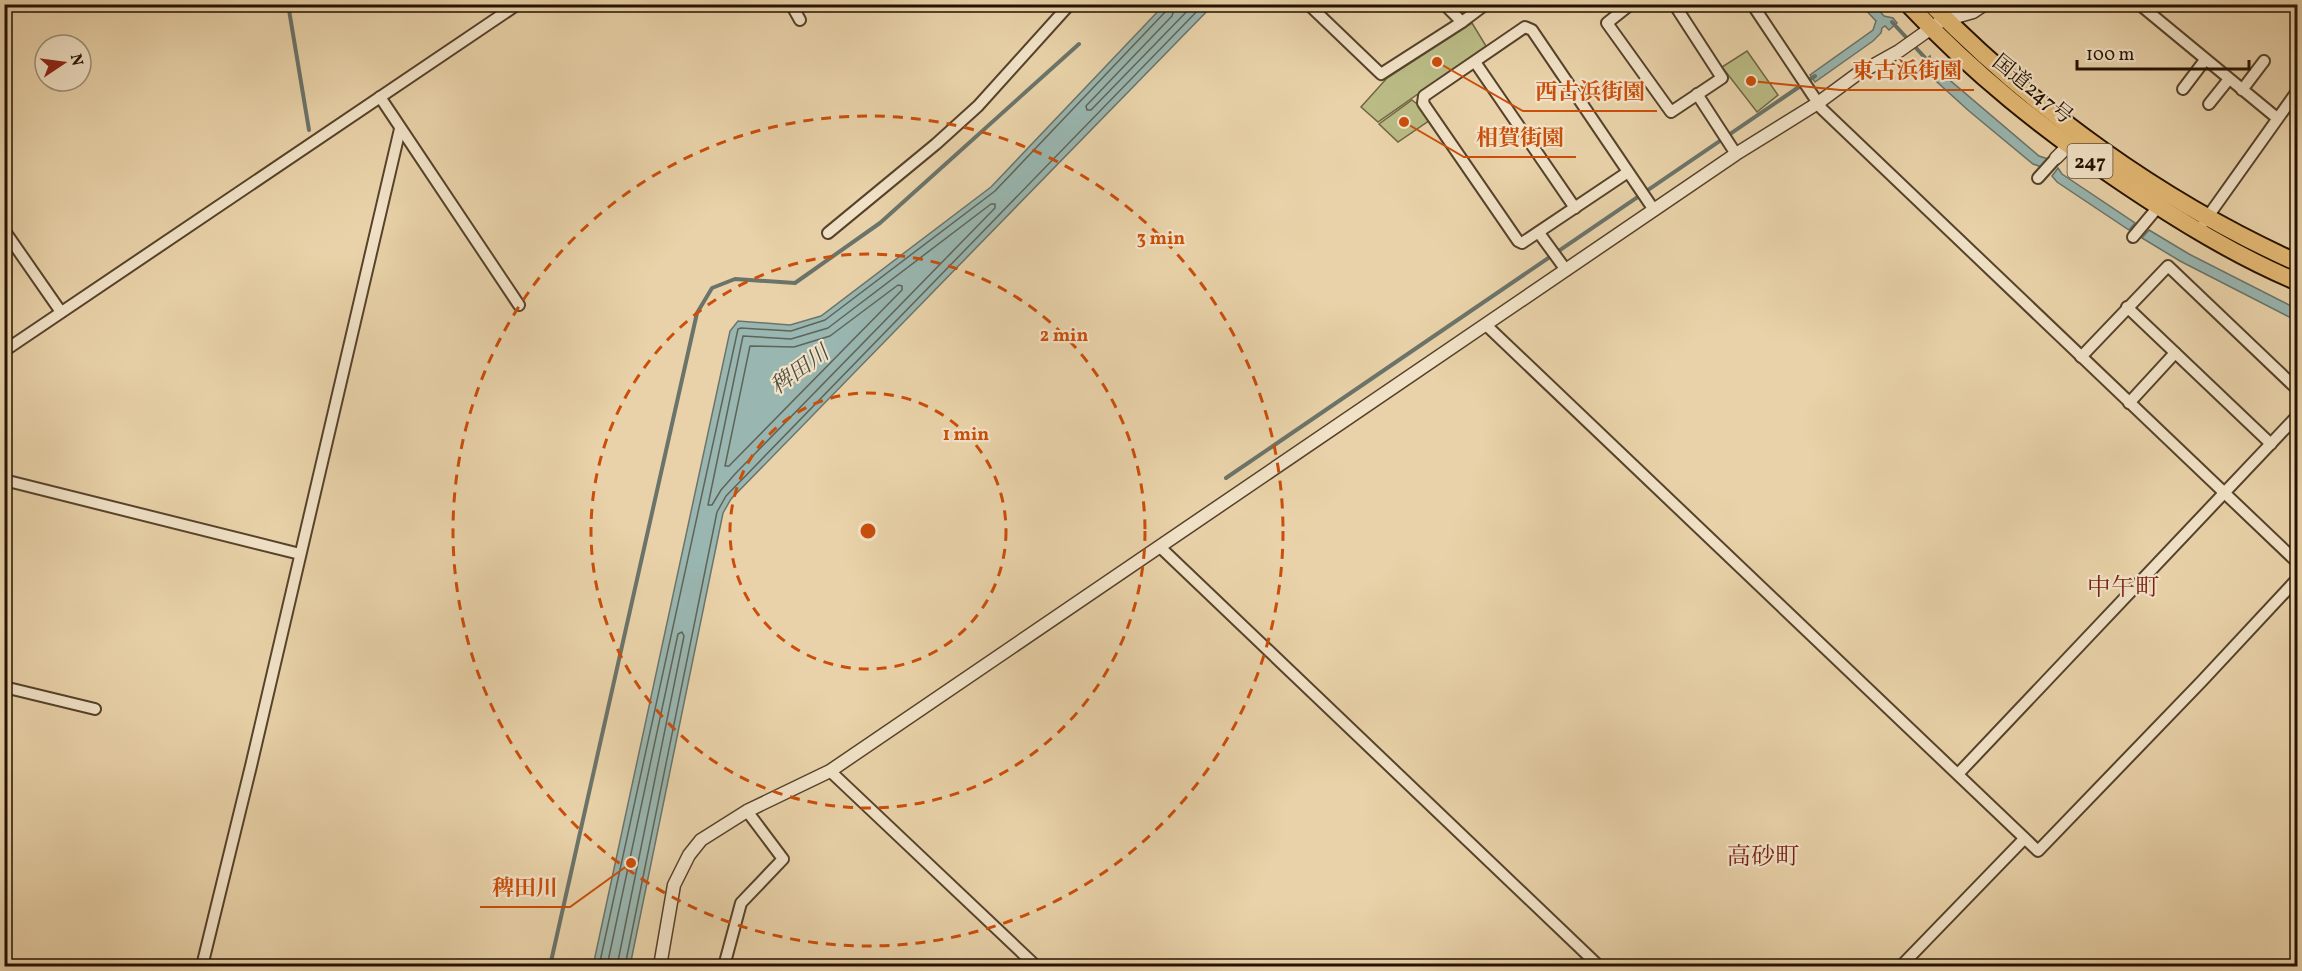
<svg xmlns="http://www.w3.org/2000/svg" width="2302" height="971" font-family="Vollkorn,'Noto Serif JP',serif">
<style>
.green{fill:#babb85;stroke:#706643;stroke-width:1.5}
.water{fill:#99b6b0;stroke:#6b746a;stroke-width:1.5}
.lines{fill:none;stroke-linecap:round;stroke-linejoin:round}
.shore{stroke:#5f6458;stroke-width:1.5}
.stream{stroke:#6b746a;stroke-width:4}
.minor-casing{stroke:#56422b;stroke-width:14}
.tertiary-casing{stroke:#56422b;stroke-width:15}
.trunk-casing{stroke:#251201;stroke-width:20}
.minor{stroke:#f1e2c7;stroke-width:10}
.tertiary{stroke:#f1e2c7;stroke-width:12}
.trunk{stroke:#e4b974;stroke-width:16}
.ring{fill:none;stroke:#cb4e0a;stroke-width:3;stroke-dasharray:10 8}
.labels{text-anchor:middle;stroke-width:4.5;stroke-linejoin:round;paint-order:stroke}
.shield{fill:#f1e2c7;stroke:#62503c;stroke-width:1.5}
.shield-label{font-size:20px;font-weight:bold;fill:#251201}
.street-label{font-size:21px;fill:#251201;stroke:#f1e2c7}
.water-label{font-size:22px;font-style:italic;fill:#4e4b3e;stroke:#f1e2c7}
.quarter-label{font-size:24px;fill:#7a1f14;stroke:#f1e2c7}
.centre{fill:#cb4e0a;stroke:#f1e2c7;stroke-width:3}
.ring-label{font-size:18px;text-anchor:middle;font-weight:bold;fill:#cb4e0a;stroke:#f1e2c7;stroke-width:4.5;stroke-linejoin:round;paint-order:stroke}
.leader{fill:none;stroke:#cb4e0a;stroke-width:2}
.callout-dot{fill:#cb4e0a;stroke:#f1e2c7;stroke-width:2}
.callout-label{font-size:22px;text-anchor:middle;font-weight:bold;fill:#cb4e0a;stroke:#f1e2c7;stroke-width:4.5;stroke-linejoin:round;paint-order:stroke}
</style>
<rect width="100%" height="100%" fill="#e9d2a9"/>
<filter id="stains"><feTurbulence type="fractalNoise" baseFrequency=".00333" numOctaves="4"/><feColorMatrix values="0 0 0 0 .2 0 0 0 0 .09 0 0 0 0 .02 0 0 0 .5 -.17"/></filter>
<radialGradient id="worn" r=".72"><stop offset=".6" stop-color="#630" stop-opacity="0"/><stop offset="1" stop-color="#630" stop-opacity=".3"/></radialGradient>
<g class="green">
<polygon points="1472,23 1486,46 1378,122 1361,107 1387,78"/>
<polygon points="1747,51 1778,95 1757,112 1722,67"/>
<polygon points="1412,100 1417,104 1430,120 1398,142 1379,124"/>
</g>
<g class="water">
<polygon points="1164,5 1213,5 731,499 723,513 630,966 593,966 730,331 738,321 790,325 821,316 991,187"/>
<polygon points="1861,5 1874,5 1884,16 1893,18 1897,23 1889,30 1885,26 1882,28 1881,33 1873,41 1815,82 1810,75 1873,30 1876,21"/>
<polygon points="1930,56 1932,65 2039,156 2048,159 2042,167 2033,164 1969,111 1926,72 1923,62"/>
<polygon points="2058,168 2062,174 2135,223 2129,230 2057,182 2052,176"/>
<polygon points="2149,230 2189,254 2297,309 2297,321 2180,261 2142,238"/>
</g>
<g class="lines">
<g class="shore">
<polyline points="1176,4 1172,16 1086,106 1087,110 1091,110 1194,4"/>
<polygon points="991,204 995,204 995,208 735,474 721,490 712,505 708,505 743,336 791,339 828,328"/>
<polygon points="898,285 902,286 902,290 729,466 725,466 750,346 794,347 830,336"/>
<polyline points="599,966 738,329 741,328 791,331 825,320 995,191 1166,11 1168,4"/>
<polyline points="607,966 678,634 682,632 684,636 617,966"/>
<polyline points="625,966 717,512 726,496 1204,4"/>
</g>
<g class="stream">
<polyline points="288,4 309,130"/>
<polyline points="1892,22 1928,61"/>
<polyline points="1226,478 1815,76"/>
<polyline points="550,966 697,313 712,288 735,279 795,283 880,223 1079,44"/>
</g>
<g class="minor-casing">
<g id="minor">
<polyline points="791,4 800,20"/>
<polyline points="1308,4 1381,74 1462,22 1486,4"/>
<polyline points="1444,4 1462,22"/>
<polyline points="1631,4 1607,23 1671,112 1722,78 1674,4"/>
<polyline points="1752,4 1822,109 2298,563"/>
<polyline points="2139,4 2277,118"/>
<polyline points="2297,4 2298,5"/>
<polyline points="1475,62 1575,208"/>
<polyline points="2183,89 2205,60"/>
<polyline points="2242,90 2264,61"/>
<polyline points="1697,94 1736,154"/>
<polyline points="380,97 519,305"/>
<polyline points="2209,104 2229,79"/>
<polyline points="1628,172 1522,243 1518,241 1423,103 1424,96 1525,27 1532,30 1654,210"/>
<polyline points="2038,178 2056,158"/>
<polyline points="2204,222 2298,90"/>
<polyline points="4,230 61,312"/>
<polyline points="828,233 936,144 978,106 1070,4"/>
<polyline points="1539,233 1566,270"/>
<polyline points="2133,237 2158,207"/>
<polyline points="2127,307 2271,444"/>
<polyline points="1486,325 2038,851 2202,681 2298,578"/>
<polyline points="4,351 518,4"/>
<polyline points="2081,357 2168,266 2298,390"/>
<polyline points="2129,403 2175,353"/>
<polyline points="4,480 300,554"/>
<polyline points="1160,547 1599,966"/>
<polyline points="4,687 95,709"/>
<polyline points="830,771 1036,966"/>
<polyline points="1958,774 2298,415"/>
<polyline points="202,966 251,766 400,129"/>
<polyline points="724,966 741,903 783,859 747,811"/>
<polyline points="1901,966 2024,839"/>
</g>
</g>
<g class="tertiary-casing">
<g id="tertiary">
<polyline points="1952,18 1973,12 1985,4"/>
<polyline points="2056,158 2068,146"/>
<polyline points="660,966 674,885 689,855 701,840 747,811 830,771 1736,154 1818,103 1856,75 1899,51 1965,4"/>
</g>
</g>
<g class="trunk-casing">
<g id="trunk">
<path d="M 1908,4 C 1975,75 2043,129 2123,183 C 2178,220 2236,256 2298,282"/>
<path d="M 1931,4 C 2035,110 2162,202 2298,263"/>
</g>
</g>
<use href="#minor" class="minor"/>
<use href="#tertiary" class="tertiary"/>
<use href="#trunk" class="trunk"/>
</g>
<g class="ring">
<circle cx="868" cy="531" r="138"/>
<circle cx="868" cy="531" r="277"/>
<circle cx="868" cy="531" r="415"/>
</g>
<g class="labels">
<rect class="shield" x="2067.5" y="144" width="45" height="34" rx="4.5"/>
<g class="shield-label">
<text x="2090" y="168">247</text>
</g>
<g class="street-label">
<text transform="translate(2033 89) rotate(39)" y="7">国道247号</text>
</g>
<g class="water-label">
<text transform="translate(799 369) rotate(-36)" y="8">稗田川</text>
</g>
<g class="quarter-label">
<text x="2123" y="595">中午町</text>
<text x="1763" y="864">高砂町</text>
</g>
</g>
<circle cx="868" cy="531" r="9" class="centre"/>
<g class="ring-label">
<text x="1161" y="244">3 min</text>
<text x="1064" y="341">2 min</text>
<text x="966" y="440">1 min</text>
</g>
<path class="leader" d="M1751 81L1840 90H1974M1437 62L1523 111H1657M1404 122L1464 157H1576M631 863L570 907H480"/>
<g class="callout-dot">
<circle cx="1751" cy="81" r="6"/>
<circle cx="1437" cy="62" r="6"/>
<circle cx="1404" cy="122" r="6"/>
<circle cx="631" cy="863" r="6"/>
</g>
<g class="callout-label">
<text x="1907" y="78">東古浜街園</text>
<text x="1590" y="99">西古浜街園</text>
<text x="1520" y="145">相賀街園</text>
<text x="525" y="895">稗田川</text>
</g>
<rect width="2302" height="971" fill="none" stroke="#e9d2a9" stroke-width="24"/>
<rect x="6" y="6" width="2290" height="959" fill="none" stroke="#251201" stroke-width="3"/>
<rect x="12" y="12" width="2278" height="947" fill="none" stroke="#251201" stroke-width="1.5"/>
<g transform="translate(63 63) rotate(77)"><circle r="28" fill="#f1e2c7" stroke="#9f8f78" stroke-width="1.5"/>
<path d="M0-4.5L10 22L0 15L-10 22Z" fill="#8f2418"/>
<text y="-9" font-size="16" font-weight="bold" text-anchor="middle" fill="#251201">N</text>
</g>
<path d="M2077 60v9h172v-9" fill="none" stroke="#251201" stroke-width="3"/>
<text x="2086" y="60" font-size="18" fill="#251201" stroke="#f1e2c7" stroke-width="4.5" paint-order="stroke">100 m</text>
<rect width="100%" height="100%" filter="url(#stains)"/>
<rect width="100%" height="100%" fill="url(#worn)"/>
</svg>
